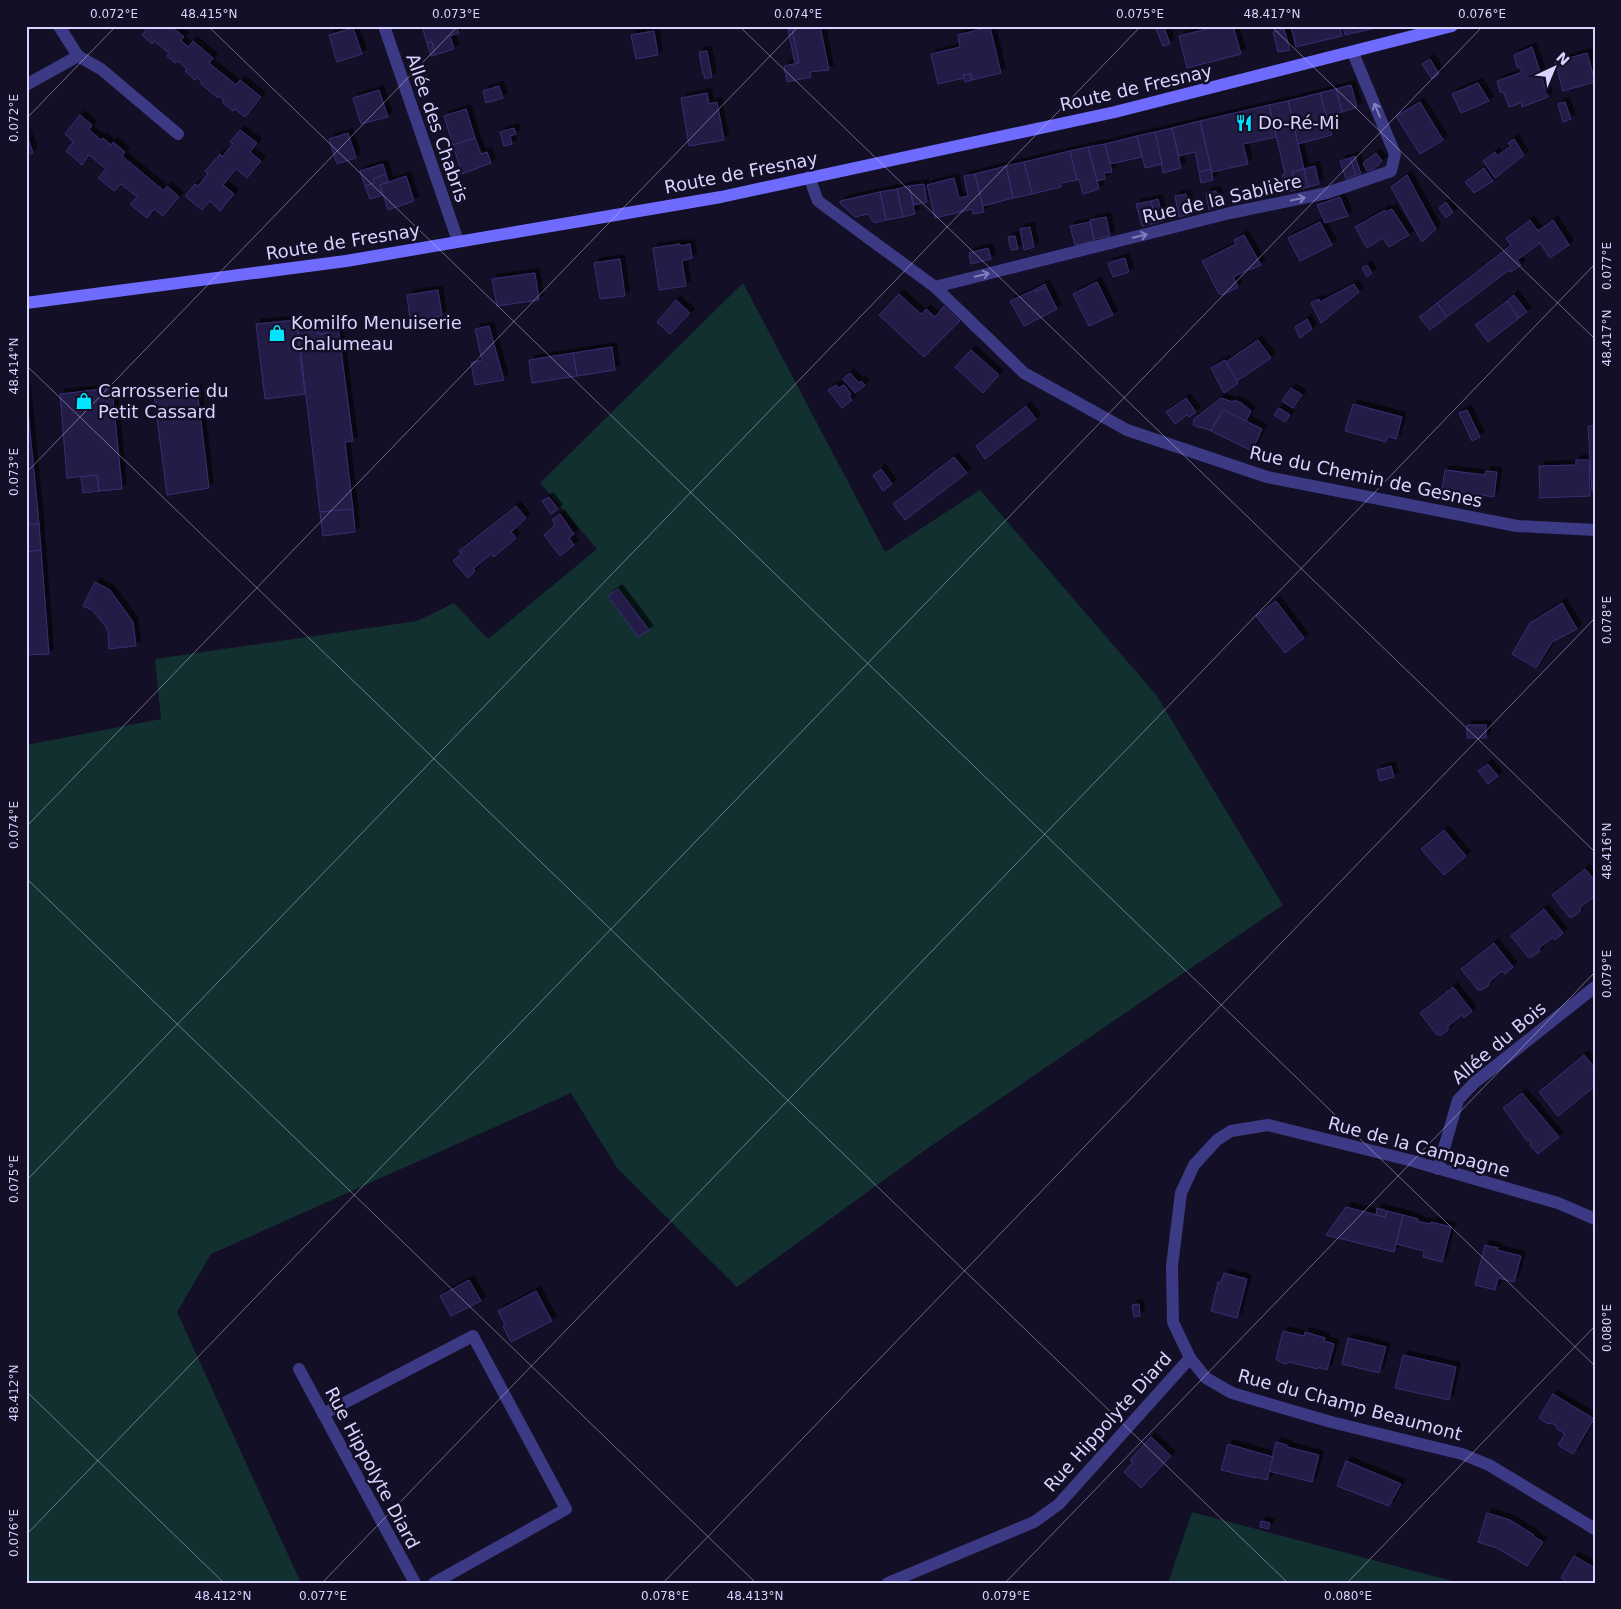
<svg xmlns="http://www.w3.org/2000/svg" width="1621" height="1609" font-family="'DejaVu Sans',sans-serif">
<style>
.green{fill:#12302f}
.building{fill:#241b47;stroke:#3b2d73;filter:url(#shadow)}
.lines{fill:none;stroke-linecap:round;stroke-linejoin:round}
.street{stroke:#3d3a85;stroke-width:12}
.secondary{stroke:#6f6bff;stroke-width:12}
.oneway{stroke:#837fbc}
.ticks{fill:none;stroke:#d9d4ff;stroke-width:1;stroke-opacity:0.45}
.labels{text-anchor:middle;stroke-width:5;stroke-linejoin:round;paint-order:stroke}
.street-label{font-size:18px;fill:#d9d4ff;stroke:#130f26}
.poi-label{font-size:18px;fill:#d9d4ff;stroke:#130f26;text-anchor:start}
.neatline{fill:none;stroke:#d9d4ff;stroke-width:2}
.ticks-label{font-size:12px;text-anchor:middle;fill:#d9d4ff}
</style>
<defs>
<filter id="shadow"><feDropShadow dx="4.5" dy="-4.5" stdDeviation="0" flood-color="#0009"/></filter>
</defs>
<rect width="100%" height="100%" fill="#130f26"/>
<g class="green">
<polygon points="743,283 885,552 980,490 1157,696 1283,905 928,1148 737,1287 617,1168 571,1093 211,1254 177,1312 301,1583 26,1583 26,745 161,719 155,659 417,621 454,603 488,639 597,549 540,483"/>
<polygon points="1192,1512 1456,1582 1457,1583 1168,1583"/>
</g>
<g class="building">
<polygon points="149,26 171,26 184,37 181,40 188,47 193,41 213,58 209,63 236,85 240,80 261,97 245,117 235,109 233,111 222,102 224,100 219,96 218,98 201,84 202,82 197,78 195,80 185,71 187,69 178,61 175,63 167,56 169,53 154,41 152,44 142,35"/>
<polygon points="422,26 456,26 459,33 450,36 454,49 435,55 432,42 427,43"/>
<polygon points="804,26 820,26 829,70 810,72 811,77 787,82 784,66 799,63 792,29"/>
<polygon points="1218,26 1233,26 1241,54 1187,68 1179,36"/>
<polygon points="1291,26 1340,26 1342,36 1296,47"/>
<polygon points="1343,26 1379,26 1380,27 1345,35"/>
<polygon points="990,27 1001,73 972,80 971,74 963,75 964,78 938,84 931,54 960,47 958,35"/>
<polygon points="1164,27 1170,44 1163,46 1156,29"/>
<polygon points="353,28 362,54 337,62 329,35"/>
<polygon points="792,29 799,63 795,63 788,30"/>
<polygon points="1284,29 1290,50 1278,52 1273,32"/>
<polygon points="654,31 658,55 636,59 631,35"/>
<polygon points="432,42 435,55 431,56 427,43"/>
<polygon points="1532,47 1548,97 1522,107 1521,103 1509,107 1504,93 1500,92 1497,81 1520,73 1522,69 1517,67 1514,55"/>
<polygon points="707,51 712,77 705,79 704,74 703,75 699,52"/>
<polygon points="1587,53 1595,82 1563,91 1555,62"/>
<polygon points="1430,59 1439,74 1432,79 1422,64"/>
<polygon points="971,74 972,80 965,82 963,75"/>
<polygon points="1478,83 1489,101 1461,113 1452,94"/>
<polygon points="1351,85 1357,107 1342,112 1336,89"/>
<polygon points="499,86 503,98 486,103 483,91"/>
<polygon points="1336,89 1342,112 1335,114 1338,125 1329,127 1320,93"/>
<polygon points="379,90 388,117 361,124 353,98"/>
<polygon points="707,93 709,104 717,102 724,140 689,146 681,98"/>
<polygon points="1320,93 1328,121 1295,130 1288,101"/>
<polygon points="1288,101 1304,169 1292,172 1296,190 1287,192 1282,175 1285,174 1269,105"/>
<polygon points="1420,102 1443,140 1420,154 1396,116"/>
<polygon points="1565,102 1571,119 1563,122 1558,104"/>
<polygon points="1269,105 1276,137 1243,144 1248,164 1212,172 1200,121"/>
<polygon points="466,109 475,138 453,145 444,116"/>
<polygon points="80,115 92,125 89,130 101,140 103,138 111,145 113,142 125,152 122,156 164,191 167,186 179,197 163,216 154,209 147,218 130,204 137,197 121,184 114,191 98,178 106,169 89,155 82,165 66,151 73,142 65,134"/>
<polygon points="1200,121 1211,169 1199,172 1195,152 1179,156 1172,128"/>
<polygon points="1328,121 1332,135 1298,144 1295,130"/>
<polygon points="514,128 516,134 510,136 512,144 504,146 500,132"/>
<polygon points="1172,128 1181,168 1163,173 1155,132"/>
<polygon points="240,130 257,143 250,152 261,161 247,178 236,169 223,185 234,194 220,211 210,201 202,210 185,196 195,184 198,186 208,174 205,171 220,154 222,157 233,144 230,142"/>
<polygon points="1155,132 1162,164 1145,168 1137,136"/>
<polygon points="26,133 33,153 26,155"/>
<polygon points="348,133 356,158 337,164 329,139"/>
<polygon points="1137,136 1142,157 1110,164 1105,144"/>
<polygon points="475,138 481,154 487,152 491,163 462,174 453,145"/>
<polygon points="1514,139 1524,155 1495,178 1483,161 1495,152 1497,156 1511,146 1508,143"/>
<polygon points="1105,144 1112,172 1104,173 1105,179 1097,181 1088,147"/>
<polygon points="1088,147 1099,189 1083,194 1079,179 1077,180 1070,151"/>
<polygon points="1070,151 1077,180 1061,183 1061,187 1032,194 1024,162"/>
<polygon points="1376,153 1382,161 1374,169 1367,171 1363,163"/>
<polygon points="1355,156 1361,174 1356,175 1350,158"/>
<polygon points="1350,158 1356,175 1346,179 1340,161"/>
<polygon points="1024,162 1032,194 1013,198 1006,166"/>
<polygon points="383,164 386,174 373,179 374,183 365,186 360,171"/>
<polygon points="1006,166 1013,198 983,206 975,174"/>
<polygon points="1315,166 1319,184 1308,187 1304,169"/>
<polygon points="1484,168 1493,181 1474,193 1465,182"/>
<polygon points="1211,169 1213,180 1201,183 1199,172"/>
<polygon points="1304,169 1308,187 1296,190 1292,172"/>
<polygon points="386,174 388,182 380,185 383,195 370,199 365,186 374,183 373,179"/>
<polygon points="975,174 984,212 973,214 972,209 935,218 927,185 954,178 959,198 968,196 964,176"/>
<polygon points="1407,175 1436,229 1422,242 1391,187"/>
<polygon points="406,176 414,201 388,210 380,185"/>
<polygon points="924,184 927,202 914,205 909,186"/>
<polygon points="909,186 915,214 903,217 897,189"/>
<polygon points="897,189 903,217 886,220 880,192"/>
<polygon points="1216,191 1220,207 1209,210 1206,193"/>
<polygon points="880,192 886,220 874,223 868,214 855,217 840,203 840,201"/>
<polygon points="1186,194 1190,214 1179,217 1175,196"/>
<polygon points="1340,197 1348,216 1325,223 1317,205"/>
<polygon points="1158,199 1163,221 1156,223 1151,201"/>
<polygon points="1151,201 1156,223 1142,226 1136,204"/>
<polygon points="1446,202 1453,212 1446,218 1439,208"/>
<polygon points="1392,209 1409,235 1389,247 1383,238 1367,248 1355,227 1385,210 1386,212"/>
<polygon points="1106,217 1110,236 1094,239 1090,220"/>
<polygon points="1530,220 1538,231 1553,220 1569,245 1550,258 1540,243 1517,260 1521,265 1511,272 1509,270 1447,317 1437,303 1511,245 1506,238"/>
<polygon points="1090,222 1094,241 1075,245 1070,226"/>
<polygon points="1320,222 1332,245 1300,261 1288,238"/>
<polygon points="1030,227 1034,247 1024,250 1020,229"/>
<polygon points="1244,235 1261,265 1250,270 1249,269 1233,277 1238,287 1223,295 1219,294 1202,261 1236,244 1234,240"/>
<polygon points="1015,236 1018,249 1011,250 1008,237"/>
<polygon points="680,244 681,246 690,244 692,258 682,261 686,286 659,290 653,248"/>
<polygon points="988,248 991,259 971,264 969,253"/>
<polygon points="1125,258 1129,272 1113,277 1108,263"/>
<polygon points="620,259 625,296 600,299 594,263"/>
<polygon points="1367,265 1372,273 1367,277 1362,268"/>
<polygon points="535,273 539,300 497,306 492,279"/>
<polygon points="1097,282 1113,315 1089,326 1073,294"/>
<polygon points="1045,284 1046,287 1036,292 1034,290"/>
<polygon points="1354,284 1359,292 1321,323 1311,303 1319,299 1320,302"/>
<polygon points="1046,287 1057,309 1024,326 1010,301 1034,290 1036,292"/>
<polygon points="438,290 442,316 410,320 407,295"/>
<polygon points="899,294 921,314 926,309 935,317 944,306 960,321 924,357 879,315"/>
<polygon points="1514,295 1527,312 1519,318 1507,301"/>
<polygon points="676,300 690,313 670,334 657,322"/>
<polygon points="1507,301 1519,318 1488,342 1475,325"/>
<polygon points="1437,303 1447,317 1430,330 1419,317"/>
<polygon points="1307,319 1312,329 1300,338 1295,327"/>
<polygon points="296,320 305,394 265,399 256,324"/>
<polygon points="327,322 328,334 318,334 317,328 304,329 304,324"/>
<polygon points="489,326 504,380 475,385 471,363 482,360 475,329"/>
<polygon points="338,327 353,441 345,442 353,509 320,512 298,330 317,328 318,334 328,334 327,329"/>
<polygon points="1258,340 1271,358 1237,381 1226,362"/>
<polygon points="612,347 615,370 577,376 573,353"/>
<polygon points="971,350 999,375 983,393 955,367"/>
<polygon points="573,353 577,376 532,383 529,360"/>
<polygon points="1225,360 1238,383 1224,393 1211,368"/>
<polygon points="850,373 859,383 861,381 865,385 855,393 843,379"/>
<polygon points="836,385 839,388 844,385 851,394 849,395 852,400 842,408 828,390"/>
<polygon points="112,388 122,489 99,491 97,475 67,478 60,394"/>
<polygon points="1291,388 1302,395 1293,408 1282,401"/>
<polygon points="197,389 209,488 167,495 154,395"/>
<polygon points="26,390 39,524 26,525"/>
<polygon points="1186,398 1196,412 1189,417 1187,415 1175,424 1166,412"/>
<polygon points="1221,398 1233,402 1234,400 1241,403 1251,411 1246,421 1223,410 1211,431 1201,427 1201,428 1193,425 1194,419"/>
<polygon points="1353,404 1402,417 1396,439 1388,436 1386,442 1345,431"/>
<polygon points="1026,406 1036,419 985,459 976,446"/>
<polygon points="1279,408 1290,415 1285,422 1274,415"/>
<polygon points="1223,410 1262,429 1252,451 1211,431"/>
<polygon points="1467,410 1480,437 1472,441 1459,413"/>
<polygon points="1588,426 1595,426 1595,491 1592,491"/>
<polygon points="954,457 967,473 905,520 893,504"/>
<polygon points="1576,460 1589,460 1590,496 1540,498 1539,466 1576,465"/>
<polygon points="881,469 892,484 883,491 873,475"/>
<polygon points="1445,470 1485,475 1486,471 1497,472 1494,497 1442,489"/>
<polygon points="97,475 99,491 83,493 81,477"/>
<polygon points="549,497 558,509 551,514 542,501"/>
<polygon points="516,506 526,518 511,532 516,538 494,557 491,554 473,569 475,571 468,578 453,561 461,554 459,551"/>
<polygon points="353,509 355,532 323,536 320,512"/>
<polygon points="560,514 574,534 569,538 574,545 560,556 544,535 555,525 552,520"/>
<polygon points="39,524 41,550 26,552 26,525"/>
<polygon points="41,550 49,654 26,655 26,552"/>
<polygon points="95,582 110,590 133,622 136,646 109,649 108,632 106,629 107,628 92,610 83,606"/>
<polygon points="618,589 649,630 638,637 608,596"/>
<polygon points="1276,601 1304,638 1285,653 1256,616"/>
<polygon points="1562,603 1577,629 1552,642 1536,668 1512,654 1530,623"/>
<rect x="1467" y="725" width="19" height="13"/>
<polygon points="1488,764 1498,776 1488,784 1478,771"/>
<polygon points="1391,766 1394,777 1380,781 1377,770"/>
<polygon points="1444,830 1466,856 1444,875 1421,849"/>
<polygon points="1585,869 1595,881 1595,899 1593,897 1580,908 1580,911 1573,917 1569,917 1552,895"/>
<polygon points="1544,909 1563,933 1555,940 1552,938 1539,948 1539,952 1532,957 1528,957 1511,936"/>
<polygon points="1494,943 1513,967 1505,974 1502,971 1489,982 1489,985 1482,990 1478,990 1461,969"/>
<polygon points="1453,987 1472,1011 1464,1018 1462,1015 1448,1026 1448,1030 1441,1035 1437,1035 1420,1013"/>
<polygon points="1584,1055 1595,1068 1595,1086 1558,1116 1539,1092"/>
<polygon points="1522,1093 1559,1137 1538,1154 1530,1145 1531,1142 1529,1140 1527,1141 1503,1108"/>
<polygon points="1346,1207 1385,1217 1387,1211 1403,1215 1394,1252 1326,1235"/>
<polygon points="1377,1208 1387,1211 1385,1217 1376,1215"/>
<polygon points="1403,1215 1418,1219 1417,1221 1425,1223 1431,1224 1431,1222 1451,1227 1442,1262 1423,1257 1424,1251 1396,1244"/>
<polygon points="1485,1245 1498,1248 1497,1250 1521,1256 1514,1282 1498,1278 1495,1290 1475,1285"/>
<polygon points="1224,1273 1247,1279 1237,1318 1211,1311 1218,1282 1221,1282"/>
<polygon points="469,1280 481,1301 451,1316 440,1296"/>
<polygon points="536,1291 552,1321 511,1342 503,1326 505,1325 498,1311"/>
<polygon points="1139,1304 1140,1316 1134,1317 1132,1305"/>
<polygon points="1283,1331 1304,1336 1305,1332 1325,1338 1324,1341 1334,1344 1327,1370 1318,1367 1318,1369 1289,1362 1286,1364 1278,1361 1276,1359"/>
<polygon points="1348,1338 1386,1347 1379,1373 1342,1364"/>
<polygon points="1403,1355 1456,1367 1449,1400 1395,1388"/>
<polygon points="1553,1394 1594,1419 1573,1454 1558,1445 1565,1434 1557,1429 1556,1426 1552,1423 1548,1424 1539,1418"/>
<polygon points="1151,1437 1171,1456 1141,1488 1124,1472 1133,1462 1130,1460"/>
<polygon points="1276,1442 1287,1445 1287,1447 1319,1455 1312,1482 1269,1471"/>
<polygon points="1228,1444 1273,1457 1267,1480 1256,1477 1255,1478 1221,1470"/>
<polygon points="1346,1461 1401,1484 1389,1506 1337,1486"/>
<polygon points="1487,1513 1510,1520 1534,1535 1533,1536 1543,1542 1527,1566 1497,1548 1478,1542"/>
<polygon points="1261,1521 1270,1523 1268,1529 1260,1527"/>
<polygon points="1574,1556 1595,1568 1595,1583 1569,1583 1561,1578"/>
</g>
<g class="lines">
<g class="street">
<polyline points="384,26 458,241"/>
<polyline points="78,56 101,69 178,134"/>
<polyline points="26,85 78,56 59,26"/>
<polyline points="809,177 818,201 935,287 1024,373 1127,430 1267,477 1517,526 1595,530"/>
<polyline points="935,287 1230,213 1327,193 1391,171 1395,154 1353,53"/>
<polyline points="1438,1169 1458,1100 1474,1083 1595,987"/>
<polyline points="1595,1219 1558,1203 1409,1160 1268,1125 1231,1131 1217,1140 1194,1165 1181,1193 1172,1266 1173,1322 1190,1358 1206,1378 1232,1393 1331,1422 1462,1454 1489,1465 1595,1529"/>
<polyline points="299,1369 415,1583"/>
<polyline points="323,1414 473,1336 566,1509 434,1583"/>
<polyline points="888,1583 1034,1522 1059,1504 1190,1358"/>
</g>
<polyline class="secondary" points="26,303 346,261 721,197 1115,112 1452,26"/>
</g>
<defs><path id="oneway-shaft" d="M-6 0H5M1.5-3L5.5 0L1.5 3" fill="none" stroke-width="1.6" stroke-linecap="round" stroke-linejoin="round" transform="scale(1.25)"/></defs>
<g class="oneway">
<use href="#oneway-shaft" transform="translate(1377 110) rotate(-113)"/>
<use href="#oneway-shaft" transform="translate(1298 199) rotate(-12)"/>
<use href="#oneway-shaft" transform="translate(1140 236) rotate(-14)"/>
<use href="#oneway-shaft" transform="translate(982 275) rotate(-14)"/>
</g>
<path class="ticks" d="M 208,26 L 1595,1366M 739,26 L 1595,852M 1271,26 L 1595,339M 26,119 L 116,26M 26,365 L 1288,1583M 26,473 L 458,26M 26,827 L 799,26M 26,878 L 756,1583M 26,1181 L 1141,26M 26,1391 L 224,1583M 26,1535 L 1483,26M 322,1583 L 1595,264M 663,1583 L 1595,618M 1005,1583 L 1595,972M 1347,1583 L 1595,1326"/>
<defs>
<g id="restaurant-bare" transform="scale(1.35)"><path d="M-5-6h1v4h1v-4h1v4h1v-4h1v5L-1.5 .5V6h-2V.5L-5-1ZM5-6V6H3V1.5H1.5Q1.5-4 5-6Z" fill="#00e5ff" stroke="#130f26" stroke-width="2.5" paint-order="stroke"/></g>
<g id="shop-bare" transform="scale(1.35)"><path d="M-5-2.5h2.3a2.7 3.5 0 0 1 5.4 0H5L5.5 6h-11ZM-1.5-2.5h3a1.5 2.3 0 0 0-3 0Z" fill="#00e5ff" stroke="#130f26" stroke-width="2.5" paint-order="stroke"/></g>
</defs>
<g fill-rule="evenodd">
<use href="#restaurant-bare" x="1244" y="123"/>
<use href="#shop-bare" x="277" y="333"/>
<use href="#shop-bare" x="84" y="401"/>
</g>
<g class="labels">
<g class="street-label">
<text transform="translate(1136 88) rotate(-13)" y="6">Route de Fresnay</text>
<text transform="translate(437 128) rotate(71)" y="6">Allée des Chabris</text>
<text transform="translate(741 173) rotate(-11)" y="6">Route de Fresnay</text>
<text transform="translate(1222 199) rotate(-13)" y="6">Rue de la Sablière</text>
<text transform="translate(343 242) rotate(-9)" y="6">Route de Fresnay</text>
<text transform="translate(1366 477) rotate(12)" y="6">Rue du Chemin de Gesnes</text>
<text transform="translate(1499 1043) rotate(-40)" y="6">Allée du Bois</text>
<text transform="translate(1419 1147) rotate(15)" y="6">Rue de la Campagne</text>
<text transform="translate(1350 1405) rotate(15)" y="6">Rue du Champ Beaumont</text>
<text transform="translate(1108 1422) rotate(-48)" y="6">Rue Hippolyte Diard</text>
<text transform="translate(372 1468) rotate(62)" y="6">Rue Hippolyte Diard</text>
</g>
<g class="poi-label">
<text x="1258" y="129">Do-Ré-Mi</text>
<text x="291" y="329">Komilfo Menuiserie<tspan x="291" dy="21">Chalumeau</tspan></text>
<text x="98" y="397">Carrosserie du<tspan x="98" dy="21">Petit Cassard</tspan></text>
</g>
</g>
<rect width="1621" height="1609" fill="none" stroke="#130f26" stroke-width="55"/>
<g transform="translate(1554 68) rotate(44)" stroke="#130f26" stroke-width="4" paint-order="stroke">
<path d="M0-4L9 19L0 12L-9 19Z" fill="#d9d4ff"/>
<text y="-8" font-size="14" font-weight="bold" text-anchor="middle" fill="#d9d4ff">N</text>
</g>
<rect x="28" y="28" width="1566" height="1554" class="neatline"/>
<g class="ticks-label">
<text x="114" y="18">0.072°E</text>
<text x="209" y="18">48.415°N</text>
<text x="456" y="18">0.073°E</text>
<text x="798" y="18">0.074°E</text>
<text x="1140" y="18">0.075°E</text>
<text x="1272" y="18">48.417°N</text>
<text x="1482" y="18">0.076°E</text>
<text transform="translate(14 118) rotate(-90)" y="4">0.072°E</text>
<text transform="translate(1607 266) rotate(-90)" y="4">0.077°E</text>
<text transform="translate(1607 338) rotate(-90)" y="4">48.417°N</text>
<text transform="translate(14 366) rotate(-90)" y="4">48.414°N</text>
<text transform="translate(14 472) rotate(-90)" y="4">0.073°E</text>
<text transform="translate(1607 620) rotate(-90)" y="4">0.078°E</text>
<text transform="translate(14 825) rotate(-90)" y="4">0.074°E</text>
<text transform="translate(1607 851) rotate(-90)" y="4">48.416°N</text>
<text transform="translate(1607 974) rotate(-90)" y="4">0.079°E</text>
<text transform="translate(14 1179) rotate(-90)" y="4">0.075°E</text>
<text transform="translate(1607 1328) rotate(-90)" y="4">0.080°E</text>
<text transform="translate(14 1393) rotate(-90)" y="4">48.412°N</text>
<text transform="translate(14 1533) rotate(-90)" y="4">0.076°E</text>
<text x="223" y="1600">48.412°N</text>
<text x="323" y="1600">0.077°E</text>
<text x="665" y="1600">0.078°E</text>
<text x="755" y="1600">48.413°N</text>
<text x="1006" y="1600">0.079°E</text>
<text x="1348" y="1600">0.080°E</text>
</g>
</svg>
